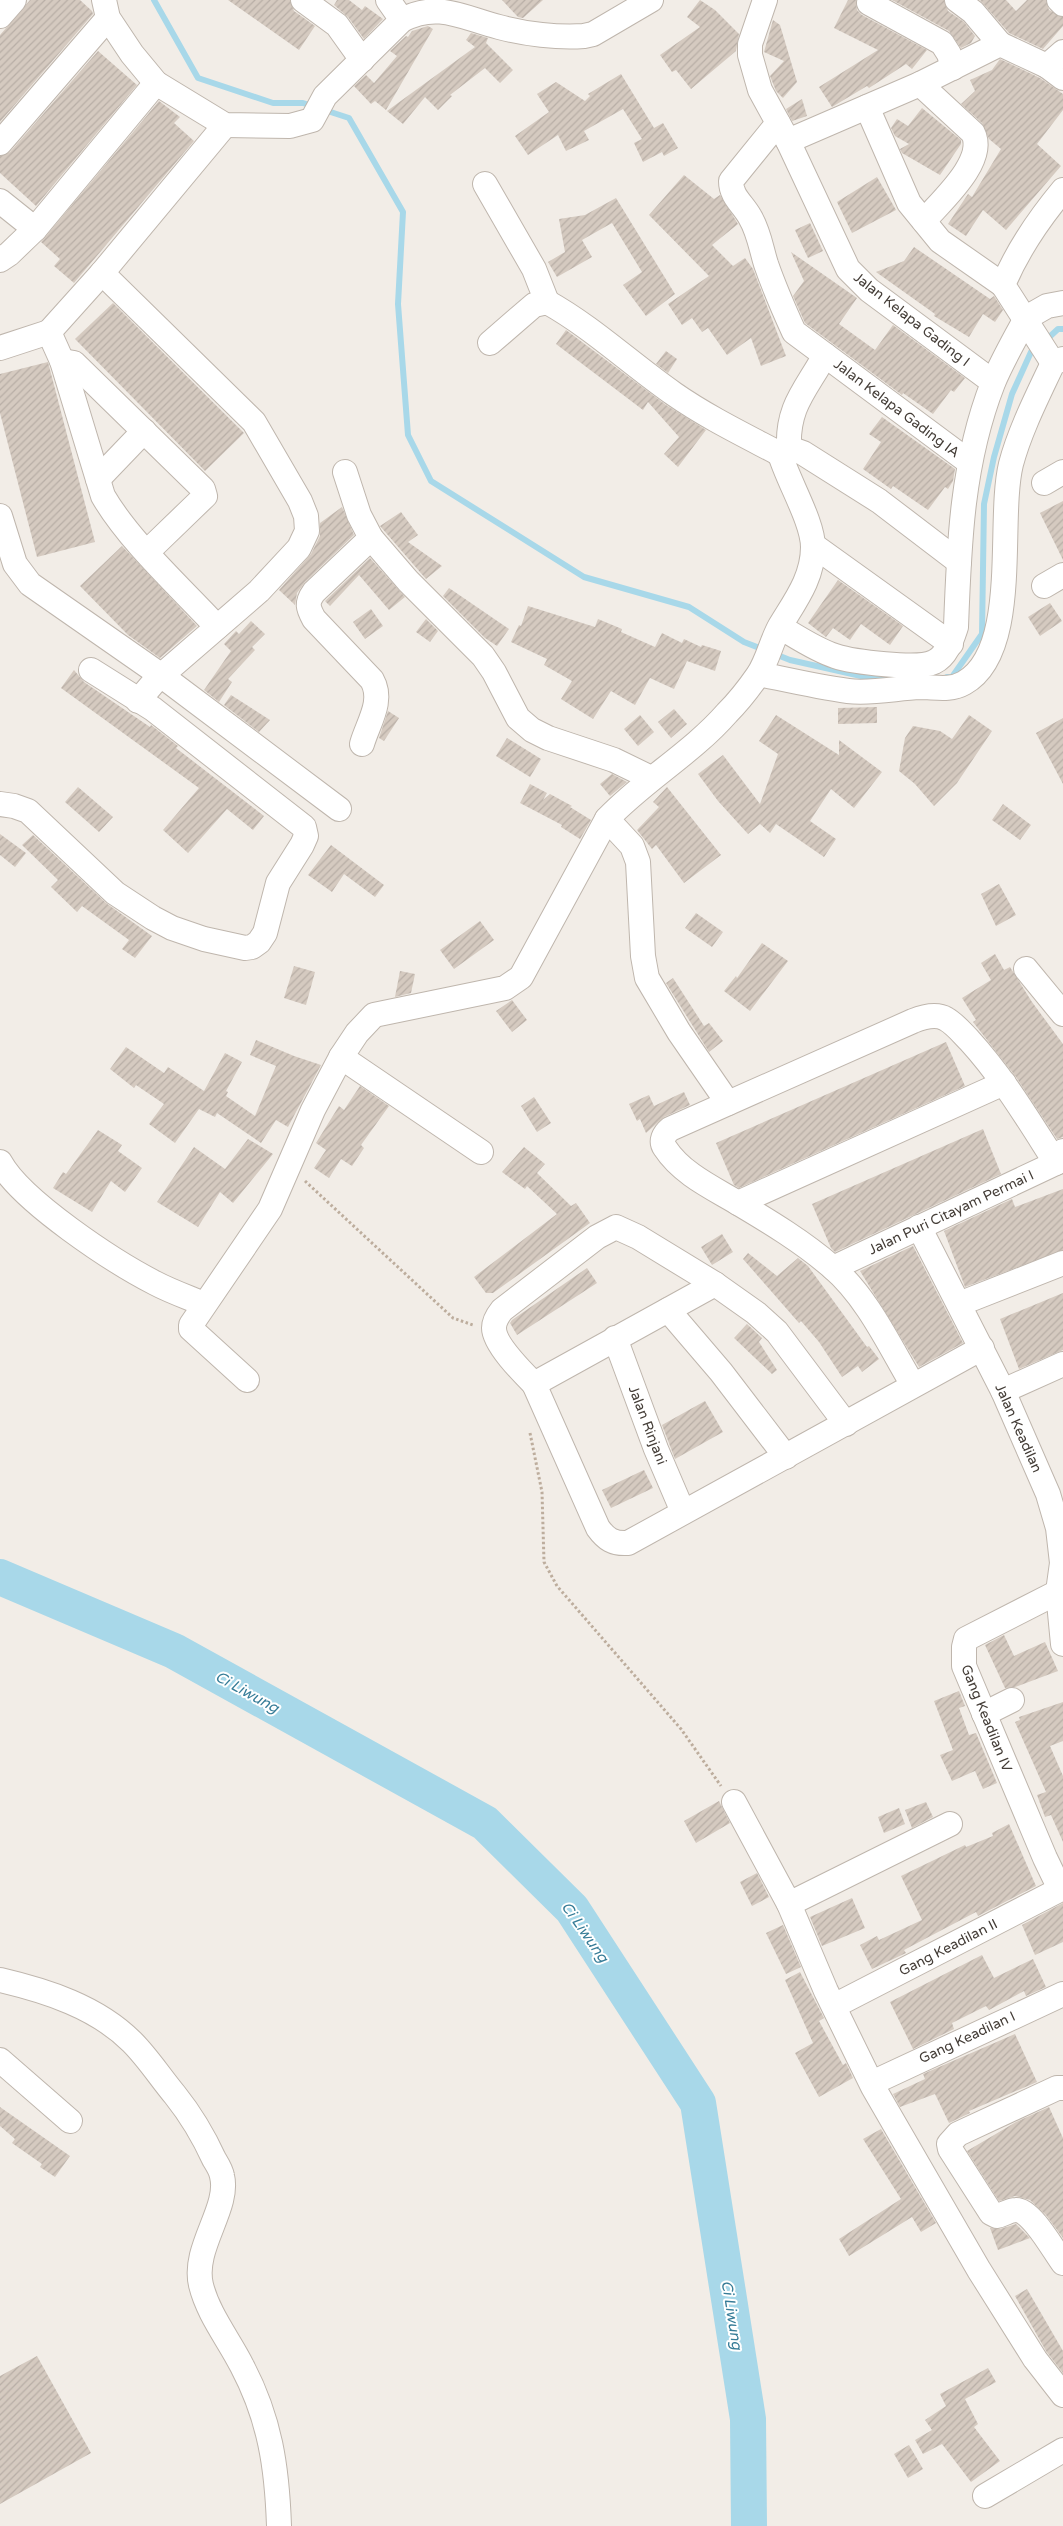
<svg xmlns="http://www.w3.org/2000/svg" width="1063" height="2526" font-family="'Varela Round',sans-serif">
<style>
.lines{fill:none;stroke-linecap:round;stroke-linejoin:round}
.stream{stroke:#a8d8e9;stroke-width:6}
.river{stroke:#a8d8e9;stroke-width:36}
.building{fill:url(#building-hatch)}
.minor-casing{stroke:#bfb6ad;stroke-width:26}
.path{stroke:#bdad9d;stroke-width:3;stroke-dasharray:2.5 2.5;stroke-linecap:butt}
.minor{stroke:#fff;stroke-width:24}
.labels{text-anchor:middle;stroke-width:4;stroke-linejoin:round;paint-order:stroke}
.street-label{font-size:14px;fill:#443d37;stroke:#fff}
.water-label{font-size:15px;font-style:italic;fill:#367c97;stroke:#fff}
</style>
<defs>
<pattern id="building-hatch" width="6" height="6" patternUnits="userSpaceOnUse" patternTransform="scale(1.25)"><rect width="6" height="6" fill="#d5cac0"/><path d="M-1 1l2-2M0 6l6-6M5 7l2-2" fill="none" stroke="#b8aea6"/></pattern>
</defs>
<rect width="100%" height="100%" fill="#f2ede7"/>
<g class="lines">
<g class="stream">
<polyline points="154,0 198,78 273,103 303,103 349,118 403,212 398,304 408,435 431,481 584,577 689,607 744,642 790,660 870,678 904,677"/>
<polyline points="1045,341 1058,329 1063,329"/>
<polyline points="947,677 952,677 982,634 984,504 994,457 1012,394 1031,352 1037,347"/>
</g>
<polyline class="river" points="0,1577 174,1651 485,1823 572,1909 698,2103 748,2419 749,2526"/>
</g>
<g class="building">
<polygon points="30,0 80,0 92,11 93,14 0,122 0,35"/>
<polygon points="228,0 290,0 294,11 315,26 299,50"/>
<polygon points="337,0 349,0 362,10 365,6 383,19 364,39 348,17 334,5"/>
<polygon points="502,0 543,0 523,18 518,17"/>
<polygon points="700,0 715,10 739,34 736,51 691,89 676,70 672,72 660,55 700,27 687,17"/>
<polygon points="848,0 856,0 857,10 862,15 927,50 912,69 906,64 869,88 867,86 832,107 819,87 878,50 834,28"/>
<polygon points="892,0 944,0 948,11 964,22 975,36 971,43 961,48 949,31"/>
<polygon points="980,0 1006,0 1016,11 1027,0 1046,0 1049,10 1063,17 1063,26 1043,49 1009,33"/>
<polygon points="773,20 780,25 797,82 783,98 776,91 770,76 784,61 764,52"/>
<polygon points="428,26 433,29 386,110 375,101 371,104 354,86 366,75 374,83 397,56 390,51 406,36 408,37 412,31"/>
<polygon points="471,33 488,38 486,43 513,70 500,83 485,68 450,95 452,96 438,110 425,97 403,124 387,111 475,47 466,40"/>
<polygon points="98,51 137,85 36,206 0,173 0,156 10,152"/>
<polygon points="1000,59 1040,78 1063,94 1063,110 1037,144 1061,166 1006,230 983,210 966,236 948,224 968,194 972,197 1001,149 989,139 982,123 961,104 975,91 970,80 992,70"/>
<polygon points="621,74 654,128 663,123 678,148 664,156 662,152 643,162 634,143 642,139 623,109 584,131 589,140 566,151 558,135 528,155 515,136 549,112 537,94 556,82 585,101 590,96 588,94"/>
<polygon points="802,99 807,116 792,121 786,109"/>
<polygon points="159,101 180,117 174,123 194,141 74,283 54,266 60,259 41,242"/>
<polygon points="922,108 961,140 961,144 940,175 902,153 900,149 909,144 895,136 891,128 897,119 908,126"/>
<polygon points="684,175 714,199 720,195 738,224 712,245 733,266 745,258 753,269 786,356 761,366 751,338 727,355 708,328 702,332 692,318 682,325 668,304 709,276 649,215"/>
<polygon points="877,177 896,210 852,233 837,202"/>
<polygon points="616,198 675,294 646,316 623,285 642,272 612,223 582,240 592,257 557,277 548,262 565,252 559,219 585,215"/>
<polygon points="810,223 823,251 808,258 795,230"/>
<polygon points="914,247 990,299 994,296 1003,310 995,322 983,314 969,337 934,316 935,314 876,272 904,261"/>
<polygon points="791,252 857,298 839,324 875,350 893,325 965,378 954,392 951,390 933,414 903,393 902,395 805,323 793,296 804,281"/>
<polygon points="113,303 244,433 205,471 75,339"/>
<polygon points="566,330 666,405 706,430 678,467 664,454 679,437 648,402 643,410 556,344"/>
<polygon points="666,351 677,359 668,373 656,364"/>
<polygon points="48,362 95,542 37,557 0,413 0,374"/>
<polygon points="882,417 955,469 953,481 948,489 945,487 928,510 893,486 891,489 863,469 881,442 869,434"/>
<polygon points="1063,501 1063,560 1040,513"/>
<polygon points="342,507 354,535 305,582 297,593 295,605 279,590 311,554 320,536 320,523"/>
<polygon points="401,512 418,535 408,542 442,566 426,579 380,526"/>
<polygon points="122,546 197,626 160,658 128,635 80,586"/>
<polygon points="370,558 405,597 389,610 359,575 330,606 325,601"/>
<polygon points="838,580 903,626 890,645 861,624 850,640 833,628 826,637 808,623"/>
<polygon points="449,588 509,629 497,646 485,638 443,596"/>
<polygon points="1050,603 1062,621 1040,636 1028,617"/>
<polygon points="528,606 595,627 598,619 622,629 621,632 655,647 662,633 682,643 684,639 701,647 702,645 721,651 715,671 687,661 674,689 650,678 635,705 611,691 593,719 561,699 572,681 544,665 547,659 511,642 519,625 521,626"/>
<polygon points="371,609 383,626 365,639 353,622"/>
<polygon points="426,619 438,631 430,642 416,632"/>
<polygon points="251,621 265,634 252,647 255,650 228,679 232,682 219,702 204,690 231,651 224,644 236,631 239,634"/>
<polygon points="74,670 84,682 150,727 151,725 178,746 176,748 264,816 253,830 227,809 188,853 163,830 199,788 61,688"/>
<polygon points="231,695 270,720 259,732 224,705"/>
<polygon points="877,707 877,723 838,724 838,708"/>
<polygon points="674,709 687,724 671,738 658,722"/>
<polygon points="388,711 399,718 384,741 379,738"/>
<polygon points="640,715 654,732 638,746 624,729"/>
<polygon points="776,715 839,755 839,740 882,772 854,808 831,789 810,821 836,839 824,857 776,824 770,833 760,824 748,834 718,801 698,774 723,755 760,804 778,754 759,741"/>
<polygon points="969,715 992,731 957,783 934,806 915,784 899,771 905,738 913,726 940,731 952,739"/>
<polygon points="1063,718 1063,784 1036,733"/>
<polygon points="507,738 541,759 530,777 496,756"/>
<polygon points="612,774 627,782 610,796 600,784"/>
<polygon points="530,784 547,793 543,800 550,794 572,806 570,807 591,820 580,839 561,827 562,825 520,803"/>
<polygon points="78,787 113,817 99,832 65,802"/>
<polygon points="667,787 721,855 684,883 656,845 652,849 637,830 659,807 653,802"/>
<polygon points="1003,804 1031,825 1020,840 992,820"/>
<polygon points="0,834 26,853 15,867 0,855"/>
<polygon points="33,835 106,903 152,936 135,958 122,949 129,940 82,906 77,912 51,887 58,880 22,845"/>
<polygon points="331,845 384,885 375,897 344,874 332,892 308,875"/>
<polygon points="999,884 1016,915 996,926 981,894"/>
<polygon points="696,913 723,932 712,947 685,928"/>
<polygon points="480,921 494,940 454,969 440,950"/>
<polygon points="762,943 788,961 750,1011 724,991 736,976 737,978"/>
<polygon points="995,954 1004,970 1010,967 1032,1002 1063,1044 1063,1137 1057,1139 1016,1077 973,1022 976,1020 962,998 991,980 981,963"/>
<polygon points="294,966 315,972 306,1005 284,998"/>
<polygon points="400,971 415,974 411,993 395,997"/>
<polygon points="673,978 704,1026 709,1023 723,1041 709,1052 666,983"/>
<polygon points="512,1000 527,1020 512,1032 496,1011"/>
<polygon points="256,1040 294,1056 321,1065 288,1127 276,1120 261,1143 217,1113 215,1117 199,1109 175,1143 149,1124 164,1104 136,1085 134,1088 110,1069 126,1047 164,1073 168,1067 204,1091 225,1053 242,1062 226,1091 228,1092 226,1096 255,1116 276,1066 250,1055"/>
<polygon points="946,1042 965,1086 739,1188 734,1185 716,1143"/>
<polygon points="360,1086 389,1106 361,1145 364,1148 352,1166 341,1159 329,1178 314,1168 326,1150 316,1143 339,1106 344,1110"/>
<polygon points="684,1092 690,1105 664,1117 646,1133 640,1119 637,1121 629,1104 649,1095 654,1106"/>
<polygon points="534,1097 551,1123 537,1132 521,1106"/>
<polygon points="983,1129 1001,1174 835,1252 831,1248 812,1204"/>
<polygon points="98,1130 122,1145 118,1151 142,1168 125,1192 111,1181 92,1212 53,1188 63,1172 66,1174"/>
<polygon points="248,1139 273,1154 233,1203 220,1192 198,1227 157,1202 194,1147 225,1169"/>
<polygon points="524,1147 545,1164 537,1173 571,1206 576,1203 590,1223 493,1293 486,1293 474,1277 557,1214 527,1186 525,1189 502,1172"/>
<polygon points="1063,1189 1063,1250 965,1287 944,1231 1012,1199 1015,1207"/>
<polygon points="722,1234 733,1252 712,1265 701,1247"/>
<polygon points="913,1246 963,1343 919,1367 860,1271"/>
<polygon points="748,1253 777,1276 798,1258 808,1266 867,1347 869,1346 879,1359 862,1372 858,1366 842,1377 819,1342 801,1321 799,1323 743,1259"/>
<polygon points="587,1268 597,1283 517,1335 510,1323 512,1320"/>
<polygon points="1063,1293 1063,1350 1019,1369 1000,1319"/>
<polygon points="747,1324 762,1338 759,1342 777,1370 772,1374 734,1338"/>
<polygon points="705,1401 723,1432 675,1459 662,1425"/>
<polygon points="644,1470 653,1488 611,1508 602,1490"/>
<polygon points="1004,1635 1014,1656 1045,1642 1058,1671 1015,1687 1005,1688 985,1645"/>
<polygon points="959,1691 965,1706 959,1708 969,1735 976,1733 997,1783 983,1789 975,1771 952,1781 940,1755 953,1750 934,1701"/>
<polygon points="1063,1702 1063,1741 1050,1746 1063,1776 1063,1842 1051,1815 1045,1817 1037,1795 1046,1792 1015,1722 1020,1720 1019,1717"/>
<polygon points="719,1801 730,1823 696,1843 684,1821"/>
<polygon points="926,1802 933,1817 912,1828 905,1810"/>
<polygon points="899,1808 905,1824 884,1833 878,1817"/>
<polygon points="1009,1824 1036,1886 978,1916 976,1912 904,1950 906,1953 872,1969 860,1945 877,1936 879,1940 922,1920 901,1876 965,1845 966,1847 993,1836 992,1833"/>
<polygon points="757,1873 769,1897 752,1906 740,1882"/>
<polygon points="852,1898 865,1928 822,1946 810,1917"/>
<polygon points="1063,1903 1063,1942 1035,1955 1022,1925"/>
<polygon points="783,1925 801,1967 786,1974 766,1933"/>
<polygon points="982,1955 994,1978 1033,1959 1046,1987 1026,1996 1024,1991 989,2010 986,2006 952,2023 954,2029 913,2049 890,2002"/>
<polygon points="800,1972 824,2018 819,2021 843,2065 846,2063 853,2078 819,2097 795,2053 813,2043 785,1980"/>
<polygon points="1015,2034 1037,2082 969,2111 970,2113 949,2123 935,2094 900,2107 893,2094 925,2079 923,2074"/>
<polygon points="0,2107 70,2156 55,2177 40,2167 42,2164 12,2143 15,2139 0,2126"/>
<polygon points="1049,2107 1063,2138 1063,2238 1046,2215 1030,2200 1015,2196 999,2201 967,2151 1016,2122"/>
<polygon points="881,2129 936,2223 921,2232 912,2217 849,2256 839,2239 901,2199 863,2139"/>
<polygon points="1016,2224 1030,2238 998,2250 990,2228 1000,2229"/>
<polygon points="1027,2289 1063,2351 1063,2373 1046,2351 1015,2296"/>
<polygon points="37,2356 91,2453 0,2504 0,2376"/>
<polygon points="988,2368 996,2382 965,2399 978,2424 974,2427 1000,2461 971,2482 942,2444 923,2454 915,2440 932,2430 925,2420 946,2406 940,2394"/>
<polygon points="909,2445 923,2469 908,2478 894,2454"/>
</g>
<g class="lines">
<g class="minor-casing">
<g id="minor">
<path d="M 104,0 L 108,18 L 132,54 L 156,83 L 225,125 L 290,126 L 312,120 L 325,96 L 402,20 C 438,1 463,18 499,27 C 525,34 558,38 584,36 L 593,34 L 651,0"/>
<polyline points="303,0 337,25 362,60"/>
<polyline points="388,0 402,20"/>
<polyline points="765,0 750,44 750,55 760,90 788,141 848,269 869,290 993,382"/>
<polyline points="957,0 973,12 1000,44"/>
<polyline points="1059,0 1063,4"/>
<polyline points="869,3 942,43 949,54 953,68"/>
<polyline points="0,16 14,0"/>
<polyline points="1063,52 1047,66 1063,78"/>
<path d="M 920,84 L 973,133 C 987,161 941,201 924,221"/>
<polyline points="867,107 909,203 940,241 1003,285"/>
<path d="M 778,123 L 731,181 C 731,197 743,204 750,217 C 759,232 761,248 766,264 C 774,287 784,310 794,332 L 969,462"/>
<polyline points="788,141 920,84 1000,44 1047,66"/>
<polyline points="0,143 108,18"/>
<polyline points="485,184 534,269 547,302"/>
<polyline points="0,201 35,229"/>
<polyline points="0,260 9,254 35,229 156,83"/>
<polyline points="102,273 254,422 300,501 306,516 307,531 299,548 259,591 155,681 138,701"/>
<polyline points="1026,318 1047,306 1063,303"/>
<path d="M 490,343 L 534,305 L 547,302 C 592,327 631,364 674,394 C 707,417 744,435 780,454"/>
<polyline points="0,348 49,332"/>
<polyline points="62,361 74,363 203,489 205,496 147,552"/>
<path d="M 1053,363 L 1003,285 C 1018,249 1038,220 1063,190"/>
<polyline points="789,448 803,453 879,501 959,562"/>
<polyline points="345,472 359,515 371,538 408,581 483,656 494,672 518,718 532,730 548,738 614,760 651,778"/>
<polyline points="98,479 144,431"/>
<polyline points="1044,483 1063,472"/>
<polyline points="0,516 15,564 30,584 162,676 339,809"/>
<polyline points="813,545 951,644"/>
<polyline points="1044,586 1063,575"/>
<path d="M 217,627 C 181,588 129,541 103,496 L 62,361 L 49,332 L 102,273 L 225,125"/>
<path d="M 780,627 C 797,637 816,650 835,656 C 853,662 918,670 934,662 C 947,656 952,639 956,627 C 959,543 962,462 993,383 C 1002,361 1015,339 1026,318"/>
<path d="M 759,674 C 788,680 818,687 848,691 C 871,694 897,688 920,687 C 935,687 950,691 964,683 C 1021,651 997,521 1011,464 C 1020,430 1038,395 1053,363 L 1063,359"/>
<path d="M 362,744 C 368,723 384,701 372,680 L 314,619 C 308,608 306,603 314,592 L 371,538"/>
<polyline points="0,804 14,806 28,811 115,893 153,918 172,928 204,939 245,948 252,947 259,942 265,933 278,883 302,845 306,836 304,827 153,709 91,670"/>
<polyline points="607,819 632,846 638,862 643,956 647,978 679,1032 728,1103"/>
<polyline points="1026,969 1063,1014"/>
<polyline points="341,1057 481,1152"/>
<path d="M 0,1162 C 21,1201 114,1262 155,1283 C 170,1291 187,1297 204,1304"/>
<polyline points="738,1203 1004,1083"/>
<polyline points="919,1227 1003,1391 1048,1494 1058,1528 1062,1563 1058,1592 1063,1644"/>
<polyline points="833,1268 1056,1163 1063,1151"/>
<path d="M 715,1284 L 534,1384 L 598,1528 C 606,1539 613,1544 628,1543 L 982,1348"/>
<polyline points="959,1304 1063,1263"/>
<polyline points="668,1310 721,1372 786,1457"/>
<polyline points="615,1338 656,1449 683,1512"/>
<path d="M 247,1380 L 191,1329 L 191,1325 L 270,1209 L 313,1110 L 341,1057 L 357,1033 L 374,1015 L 505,988 L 521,977 L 607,819 C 644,780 692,753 727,713 C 738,702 749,688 758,675 C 768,660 771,642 780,626 C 795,601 813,578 813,547 C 813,522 788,481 780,454 L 789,448 C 787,406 806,390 825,355"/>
<path d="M 534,1384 C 523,1373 494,1344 494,1328 C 494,1321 498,1315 502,1310 L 597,1237 L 616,1227 L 638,1237 L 715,1284 L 756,1313 L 777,1332 L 846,1424"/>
<path d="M 913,1385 C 889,1345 868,1298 832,1267 C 803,1242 770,1222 738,1203 C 713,1188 682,1174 665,1148 C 660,1141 664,1134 670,1129 L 913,1021 C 923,1017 936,1013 946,1019 C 955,1024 962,1033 969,1040 C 1003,1077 1029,1121 1056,1163"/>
<polyline points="1003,1391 1063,1364"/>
<polyline points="1058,1592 966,1639 964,1647 964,1666 1045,1858 1060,1889"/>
<polyline points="984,1714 1012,1700"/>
<polyline points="734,1802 789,1904 826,1991 873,2087 979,2270 1035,2359 1063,2395"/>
<polyline points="789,1904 950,1824"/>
<path d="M 0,1980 C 47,1991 97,2007 132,2042 C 148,2058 160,2077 175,2095 C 191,2115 203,2135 214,2159 C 217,2164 221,2170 222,2176 C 230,2208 192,2248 201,2285 C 208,2314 229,2340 242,2366 C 270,2419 277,2467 279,2526"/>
<polyline points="834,2006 1063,1888"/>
<polyline points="0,2060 70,2121"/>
<polyline points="872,2083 1063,1994"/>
<path d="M 1063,2088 L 1057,2088 L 958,2134 L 949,2144 L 950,2149 L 991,2213 L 997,2216 C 1003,2215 1009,2210 1016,2210 C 1031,2209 1054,2251 1063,2263"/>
<polyline points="985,2496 1063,2450"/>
</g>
</g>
<g class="path">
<polyline points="305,1181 453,1318 473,1325"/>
<polyline points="530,1433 542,1492 544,1562 557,1586 681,1729 721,1786"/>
</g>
<use href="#minor" class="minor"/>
</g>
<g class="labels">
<g class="street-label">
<text transform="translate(912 319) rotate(38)" y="5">Jalan Kelapa Gading I</text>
<text transform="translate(897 408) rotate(37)" y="5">Jalan Kelapa Gading IA</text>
<text transform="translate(951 1212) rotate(-25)" y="5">Jalan Puri Citayam Permai I</text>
<text transform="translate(648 1425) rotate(69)" y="5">Jalan Rinjani</text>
<text transform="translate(1019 1428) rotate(66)" y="5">Jalan Keadilan</text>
<text transform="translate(987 1718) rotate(68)" y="5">Gang Keadilan IV</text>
<text transform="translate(948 1947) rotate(-27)" y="5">Gang Keadilan II</text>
<text transform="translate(967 2037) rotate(-25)" y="5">Gang Keadilan I</text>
</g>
<g class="water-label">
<text transform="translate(247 1692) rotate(29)" y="5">Ci Liwung</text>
<text transform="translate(585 1932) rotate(55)" y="5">Ci Liwung</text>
<text transform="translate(732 2315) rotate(81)" y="5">Ci Liwung</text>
</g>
</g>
</svg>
